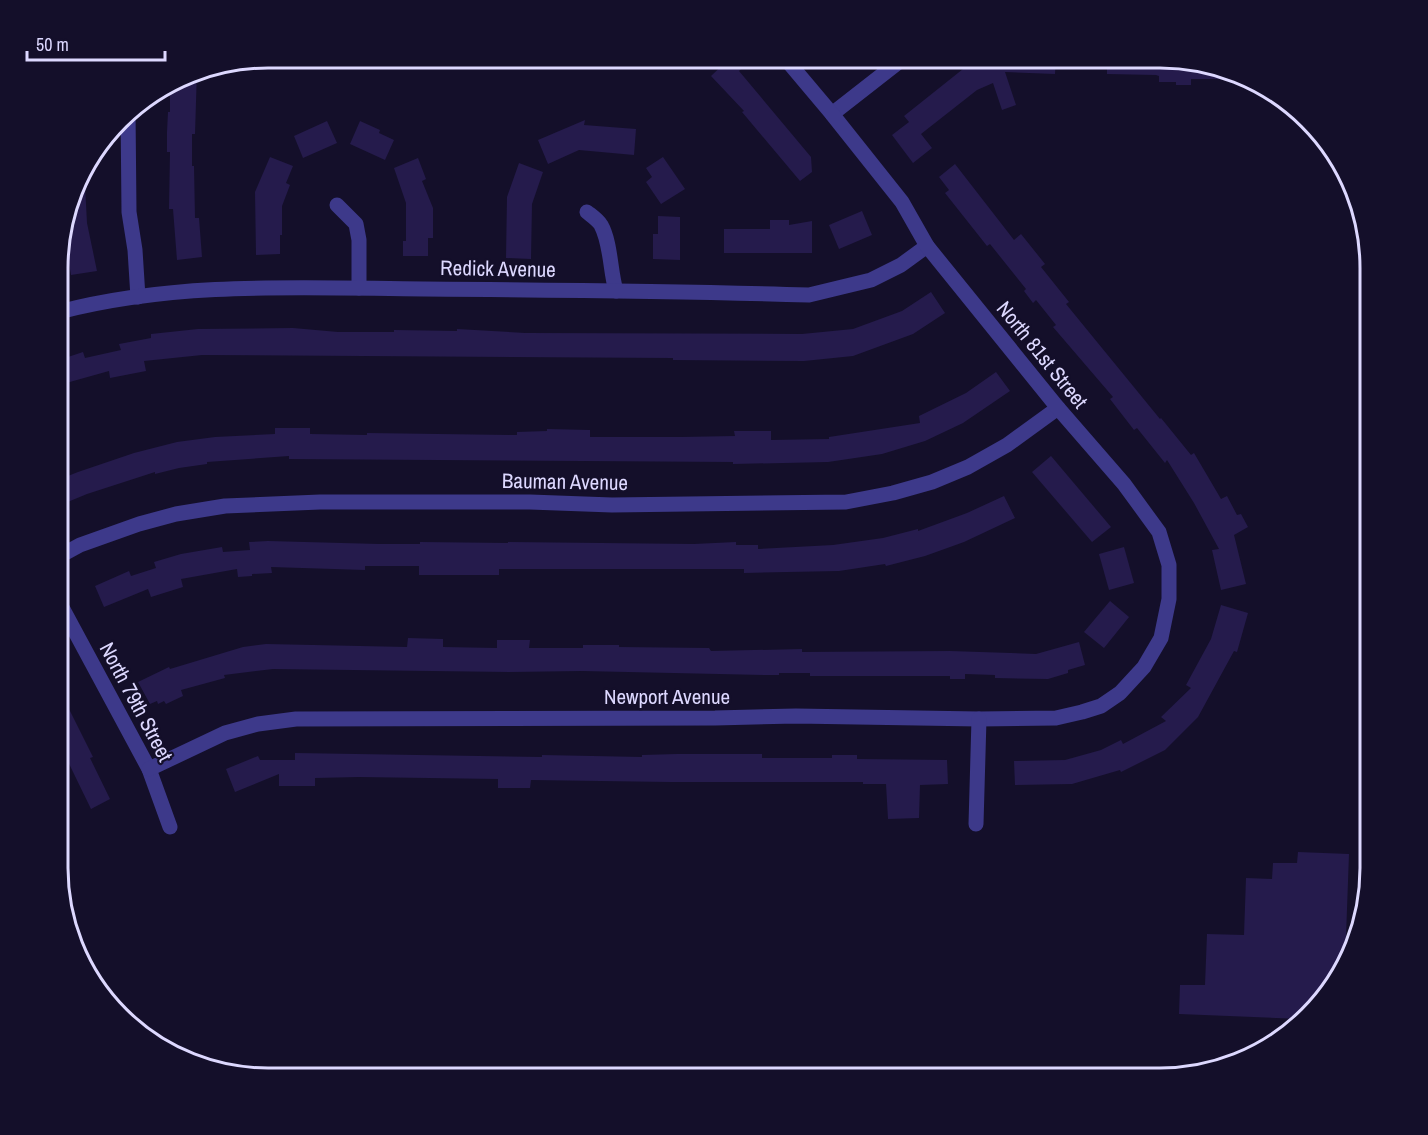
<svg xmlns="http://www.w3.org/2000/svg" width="1428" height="1135" font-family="'Archivo Narrow',sans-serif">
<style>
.building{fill:#251b4c}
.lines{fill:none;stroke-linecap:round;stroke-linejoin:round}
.street{stroke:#3d398a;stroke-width:15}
.labels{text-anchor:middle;stroke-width:4.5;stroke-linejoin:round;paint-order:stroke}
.street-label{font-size:21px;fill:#ddd8ff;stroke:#140f2a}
.rim{fill:none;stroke:#ddd8ff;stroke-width:3}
</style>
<rect width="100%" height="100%" fill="#140f2a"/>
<g class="building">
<polygon points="990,57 1056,57 1055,74 1005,72 1016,105 1002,110 993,83 977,90 921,134 932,148 913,163 892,135 909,122 904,116 963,69"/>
<polygon points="1107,57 1174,57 1241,73 1241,79 1191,79 1191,85 1176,85 1176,82 1159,82 1159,76 1156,75 1107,74"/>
<polygon points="730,58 741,69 739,71 811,157 812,172 800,181 742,112 744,111 711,76"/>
<polygon points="197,70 195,134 192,134 192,166 194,166 195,218 199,218 202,257 177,260 173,209 169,209 170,152 167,152 167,132 168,112 170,112 170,85"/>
<polygon points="585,120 584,125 636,129 634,155 579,150 548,164 538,140"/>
<polygon points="327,121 337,143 303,158 294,136"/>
<polygon points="360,121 380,130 379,133 394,140 385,160 350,144"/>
<polygon points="270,157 293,166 286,183 290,185 282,206 282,235 280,235 280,254 256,255 255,192"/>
<polygon points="663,157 685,189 661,204 646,182 652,177 646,168"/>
<polygon points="418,158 426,179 422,181 433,208 433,238 428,238 428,256 403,256 403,241 406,241 406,203 394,168"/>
<polygon points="519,163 543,172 532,204 531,259 506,258 507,197"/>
<polygon points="955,164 1014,240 1021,234 1045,264 1041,267 1069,302 1066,304 1160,419 1161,418 1191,455 1194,453 1221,499 1227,496 1237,515 1241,514 1248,527 1234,535 1246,584 1221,590 1212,550 1219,549 1194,503 1167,460 1165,463 1137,428 1134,430 1110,399 1113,397 1053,327 1056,325 1036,300 1033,303 1024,291 1026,289 990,244 987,246 945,193 949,190 939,177"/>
<polygon points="84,166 87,223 97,271 71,275 63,227"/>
<polygon points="862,211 872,235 839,249 829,225"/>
<polygon points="658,216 680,217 680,260 653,259 653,234 658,234"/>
<polygon points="770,220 789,220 789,225 812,221 812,253 724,253 724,229 770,229"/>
<polygon points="931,292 945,313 913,334 853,356 804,361 673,360 673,358 202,355 144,361 146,371 110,378 109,371 59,385 59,360 83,352 85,358 121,350 119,344 151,338 151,334 198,329 293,328 338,332 394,332 394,330 457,331 457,329 525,333 802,334 853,329 902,311"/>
<polygon points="996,372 1010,391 963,423 925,441 882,454 828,462 733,464 733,462 289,459 289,456 207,462 207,464 179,468 155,474 155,472 87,494 58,506 58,480 78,472 134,453 177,442 215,437 275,434 275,428 310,428 310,434 367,435 367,433 517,435 517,432 547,431 547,429 590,430 590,437 681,437 735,436 734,431 771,431 771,440 829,439 829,437 920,423 919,416 966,393"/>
<polygon points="1051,456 1111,527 1092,542 1032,472"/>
<polygon points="1004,496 1015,518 964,542 925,556 886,566 885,564 839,571 744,573 744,569 499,569 499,575 419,575 419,566 365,566 365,570 271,567 272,573 252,574 252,576 238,577 237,569 181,579 183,587 151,597 148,589 104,607 95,586 129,571 131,576 156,568 154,562 181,554 222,547 223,552 250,550 249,542 268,541 379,544 420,544 420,542 508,543 508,542 694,544 736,542 736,545 758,545 758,549 833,545 883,538 918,529 918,531 967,513"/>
<polygon points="1124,547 1134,583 1109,590 1099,554"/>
<polygon points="1110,601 1129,617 1104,648 1084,632"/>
<polygon points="1221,605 1248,613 1237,652 1234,651 1198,717 1165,750 1121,772 1120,770 1072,784 1015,785 1014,761 1065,760 1101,750 1121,740 1123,744 1166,721 1161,717 1191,688 1186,685 1211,639"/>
<polygon points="408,638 443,639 443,647 497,648 497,640 530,640 529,648 583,648 583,645 619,645 619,647 709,648 711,651 802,649 802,652 950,651 1036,654 1079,642 1085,665 1068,670 1068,673 1048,679 995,678 995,675 965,674 965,679 950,679 950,676 810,676 810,673 779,673 779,675 765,675 582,671 510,672 273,669 224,675 225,678 181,690 183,696 166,704 164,701 158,704 157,701 150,704 138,682 169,667 170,669 243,647 266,644 407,647"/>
<polygon points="58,687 93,757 90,758 110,799 91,809 58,741"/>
<polygon points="295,753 542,757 542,755 642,757 642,755 677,754 762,754 762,758 832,758 832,755 857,755 857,759 947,760 948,784 920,785 919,818 888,819 886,784 863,784 863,782 670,782 531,780 530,788 498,788 498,779 359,777 315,778 315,786 279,786 279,774 235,792 226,769 258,756 260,760 295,760"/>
<polygon points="1298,852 1349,854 1345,964 1319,1007 1302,1019 1179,1014 1180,985 1205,985 1207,934 1244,935 1246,878 1272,879 1273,863 1297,863"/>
</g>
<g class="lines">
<g class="street">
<polyline points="128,110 129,212 135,250 138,297"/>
<polyline points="832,114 905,57"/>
<polyline points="337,205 356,224 359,240 359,288"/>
<path d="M 587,212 C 592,216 598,220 601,225 C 611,243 610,271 616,291"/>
<path d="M 59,312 C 177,281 302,288 424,289 C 552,290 681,291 809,295 L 871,280 L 901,265 L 927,246"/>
<polyline points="58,557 80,545 139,524 176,514 225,506 320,502 530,502 612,505 846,502 893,493 932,482 968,467 1007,445 1058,408"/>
<polyline points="58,600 149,769 170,827"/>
<polyline points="149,769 225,733 258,724 296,719 715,718 796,716 979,719 1056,718 1082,712 1101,706 1120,693 1144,667 1161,638 1169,599 1169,565 1159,532 1124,484 1058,408 927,246 902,202 832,114 784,57"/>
<polyline points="976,824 979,719"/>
</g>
</g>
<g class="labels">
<g class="street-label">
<text transform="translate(498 269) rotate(1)" y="7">Redick Avenue</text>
<text transform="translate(1042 355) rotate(51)" y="7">North 81st Street</text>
<text transform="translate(565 482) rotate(1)" y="7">Bauman Avenue</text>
<text x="667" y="704">Newport Avenue</text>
<text transform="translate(136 702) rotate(62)" y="7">North 79th Street</text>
</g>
</g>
<path d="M0 0H1428V1135H0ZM268 68H1160A200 200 0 0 1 1360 268V868A200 200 0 0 1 1160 1068H268A200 200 0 0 1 68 868V268A200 200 0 0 1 268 68Z" fill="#140f2a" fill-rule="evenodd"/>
<path class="rim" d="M268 68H1160A200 200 0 0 1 1360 268V868A200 200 0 0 1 1160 1068H268A200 200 0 0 1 68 868V268A200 200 0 0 1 268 68Z"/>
<path d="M27 51v9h138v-9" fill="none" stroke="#ddd8ff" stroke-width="3"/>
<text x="36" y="51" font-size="18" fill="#ddd8ff" stroke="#140f2a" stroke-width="4.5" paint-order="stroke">50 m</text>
</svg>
